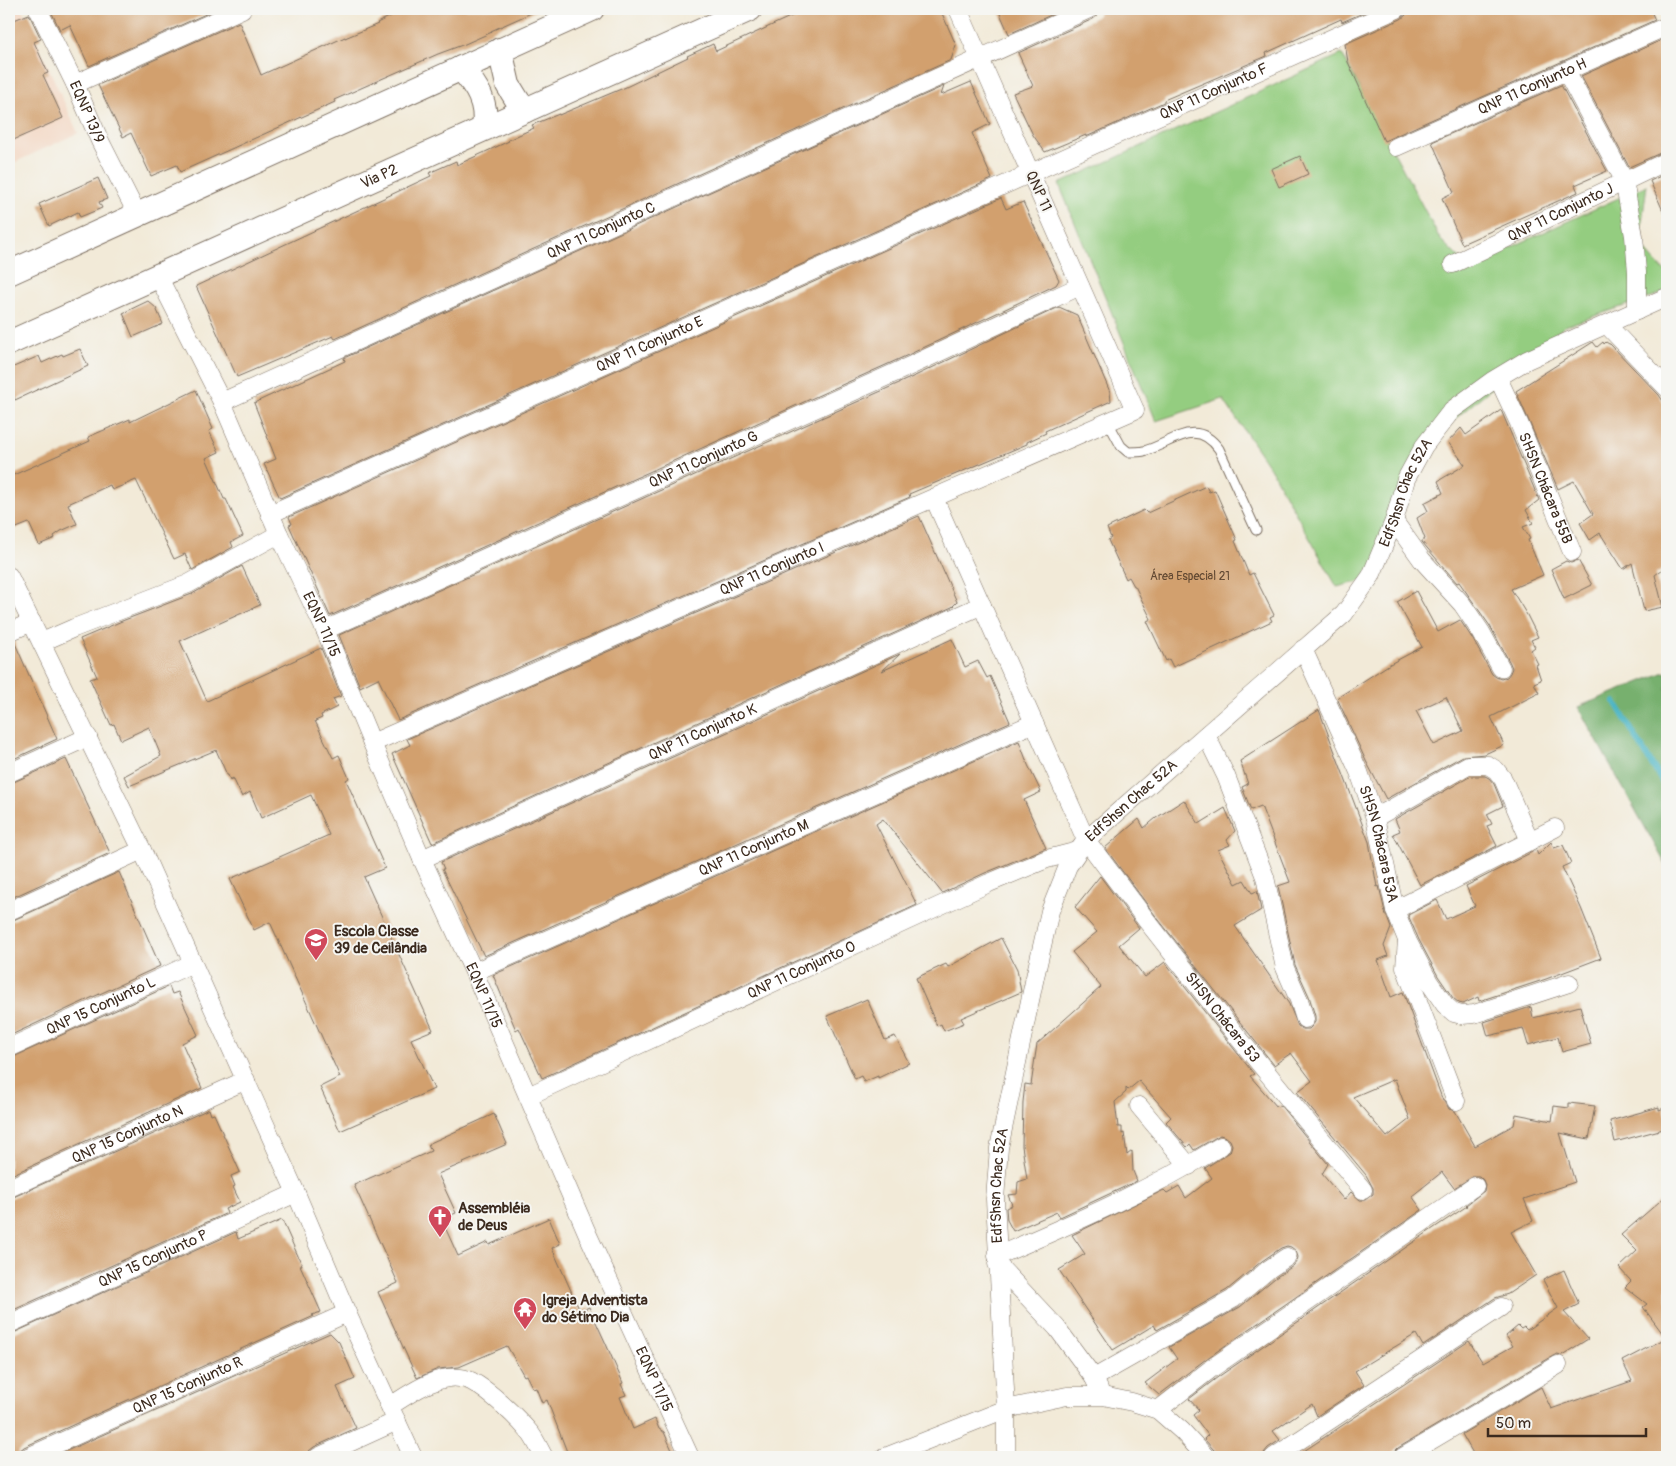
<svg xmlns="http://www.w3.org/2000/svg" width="1676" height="1466" font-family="Pangolin,sans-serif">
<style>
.built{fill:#f3d4bf}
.green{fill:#94cd80;stroke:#687c4f}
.forest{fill:#77b06e;stroke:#596d46}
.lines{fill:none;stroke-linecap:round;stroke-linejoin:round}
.stream{stroke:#46b3c3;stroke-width:6}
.building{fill:#d2a06e;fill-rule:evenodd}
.lane-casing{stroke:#7b6d5f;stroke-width:11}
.street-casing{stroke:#7b6d5f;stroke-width:19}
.secondary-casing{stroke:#7b6d5f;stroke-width:26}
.lane{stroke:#fff;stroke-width:9}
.street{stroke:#fff;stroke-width:18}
.secondary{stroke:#fff;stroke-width:24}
.labels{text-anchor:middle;stroke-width:4;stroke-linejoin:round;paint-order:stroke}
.number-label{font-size:12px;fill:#614832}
.street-label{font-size:15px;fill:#3b2a1e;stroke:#f6f6f2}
.poi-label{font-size:15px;font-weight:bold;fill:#3b2a1e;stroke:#f6f6f2;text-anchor:start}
</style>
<rect width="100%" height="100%" fill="#f6f6f2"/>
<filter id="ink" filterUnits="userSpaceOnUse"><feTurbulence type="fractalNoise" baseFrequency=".02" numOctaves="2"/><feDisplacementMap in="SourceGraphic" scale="10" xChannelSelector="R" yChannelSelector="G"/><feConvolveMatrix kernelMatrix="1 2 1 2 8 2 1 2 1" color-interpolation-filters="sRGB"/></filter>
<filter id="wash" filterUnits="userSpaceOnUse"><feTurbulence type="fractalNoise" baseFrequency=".0096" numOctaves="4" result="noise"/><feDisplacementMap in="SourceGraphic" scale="20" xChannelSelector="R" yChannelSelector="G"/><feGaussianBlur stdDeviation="1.12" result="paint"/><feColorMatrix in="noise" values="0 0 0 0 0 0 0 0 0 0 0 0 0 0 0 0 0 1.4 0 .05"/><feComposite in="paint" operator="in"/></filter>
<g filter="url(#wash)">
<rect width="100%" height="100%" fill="#f2ead8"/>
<polygon class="built" points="9,9 22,9 78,133 9,165"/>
<polygon class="green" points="1342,54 1440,239 1468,267 1647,185 1641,229 1645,250 1663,270 1667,271 1667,289 1663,293 1565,326 1437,434 1370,579 1337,587 1272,471 1223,399 1156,421 1059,184"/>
<polygon class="forest" points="1665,672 1667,673 1667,867 1578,707"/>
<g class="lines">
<polyline class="stream" points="1615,702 1667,790"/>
</g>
<g id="blocks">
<g class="building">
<polygon points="50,9 217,9 89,66 70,25 60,30"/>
<polygon points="387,9 540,9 491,31 492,32 465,44 438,54 334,100 335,102 180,172 177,165 151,176 131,133 123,137 98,85 239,22 261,75 345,37 345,38 378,24 377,23 391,16"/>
<polygon points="807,9 940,9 956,45 951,60 335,339 333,336 237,377 196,286 431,176 429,173 456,161 457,165 509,141 508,140 534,128 532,125 559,114 559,115 626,87 688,57 687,56 713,44 716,51"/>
<polygon points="998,9 1064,9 1009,34"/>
<polygon points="1099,9 1372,9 1342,22 1341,19 1266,53 1267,56 1164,100 1164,102 1086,137 1086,135 1045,152 1033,135 1013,93 1033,86 1018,53 1093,19 1098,15"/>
<polygon points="1407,9 1650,9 1655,20 1384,141 1348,62 1345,44 1401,19 1406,15"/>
<polygon points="29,14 41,39 34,42 48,73 43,75 63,118 9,142 9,22"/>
<polygon points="1664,39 1667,46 1667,150 1629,167 1581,76"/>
<polygon points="971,82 990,124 972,133 992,179 280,498 264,464 276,459 254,403 345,361 344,358 944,86 941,95"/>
<polygon points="1561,85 1607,171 1575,185 1578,192 1462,244 1442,198 1454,192 1432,142"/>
<polygon points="1300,156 1308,174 1279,187 1271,169"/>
<polygon points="1667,173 1667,220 1650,181"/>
<polygon points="98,178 107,199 99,202 102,208 80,217 78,212 49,226 39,204"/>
<polygon points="1001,198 1006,209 1023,202 1059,280 1056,285 908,355 330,616 289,525 292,524 289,517"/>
<polygon points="148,301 156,308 163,324 133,337 123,313"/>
<polygon points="1059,307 1077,315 1110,392 1111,401 1045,431 1046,433 1027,442 1027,444 909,494 910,497 398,720 378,678 360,687 339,635 917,375"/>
<polygon points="1593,342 1597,347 1603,342 1604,344 1606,342 1609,344 1610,344 1659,395 1667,407 1667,566 1655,575 1663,607 1644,611 1632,563 1623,569 1600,533 1590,540 1580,523 1593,514 1574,481 1558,489 1516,391"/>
<polygon points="80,349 88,366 15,400 9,386 9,369 39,356 42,363 62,354 63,356"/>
<polygon points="196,390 213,429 209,431 219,452 206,458 224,499 226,499 243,536 231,542 233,547 192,570 185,554 174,559 136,480 112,490 110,485 68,504 77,524 61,531 54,536 55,538 39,545 29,523 9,531 9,477 90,441 88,437 130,419 130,422"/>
<path d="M 1501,410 L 1539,500 L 1526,510 L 1533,523 L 1523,527 L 1530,539 L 1528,540 L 1543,575 L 1511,589 L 1527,615 L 1538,637 L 1531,640 L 1535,647 L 1531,650 L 1538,664 L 1536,665 L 1541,680 L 1534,683 L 1539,693 L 1491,717 L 1504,745 L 1485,754 L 1463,756 L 1386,799 L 1366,761 L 1337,698 L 1390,664 L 1422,647 L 1397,602 L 1416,591 L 1438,632 L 1460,620 L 1472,638 L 1492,674 L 1496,677 L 1501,679 L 1507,677 L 1510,673 L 1512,668 L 1510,663 L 1490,626 L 1459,582 L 1457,583 L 1422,542 L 1422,541 L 1425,539 L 1417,518 L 1428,511 L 1424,503 L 1443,493 L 1438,481 L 1465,465 L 1448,442 L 1461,428 L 1466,435 ZM 1446,697 L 1463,731 L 1434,745 L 1416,711 Z"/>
<polygon points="1206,486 1209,492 1215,490 1237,540 1235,541 1249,575 1253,573 1274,615 1270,617 1272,621 1173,667 1169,659 1166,661 1147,621 1151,619 1135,586 1134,586 1129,577 1126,579 1108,540 1111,538 1107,528 1144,510 1147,513"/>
<polygon points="919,516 957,602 952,607 432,843 392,754 410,745 407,739"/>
<polygon points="1578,560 1592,585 1564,599 1551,569 1566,561 1571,563"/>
<polygon points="242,566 260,605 180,641 207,701 321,648 341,696 333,699 337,707 321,715 322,718 315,721 333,758 339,755 349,778 346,780 385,868 364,877 433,1030 411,1039 434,1089 340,1131 320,1087 340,1077 270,922 254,930 230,879 329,835 311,795 261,818 250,792 242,797 233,778 230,780 228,775 227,775 216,750 129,786 124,776 161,756 149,727 121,740 114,724 111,725 90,679 97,677 80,639 122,621 192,594"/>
<polygon points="952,639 965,667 978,661 987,678 990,676 1010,722 484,956 442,869 444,869 441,862 900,654 882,671"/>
<polygon points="14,641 57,739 9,761 9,642"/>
<path d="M 1319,710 L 1369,842 L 1377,887 L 1379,886 L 1385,912 L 1391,928 L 1384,946 L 1388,956 L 1378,960 L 1391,997 L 1403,992 L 1443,1101 L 1445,1101 L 1449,1109 L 1455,1111 L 1475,1146 L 1514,1125 L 1516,1114 L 1552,1121 L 1554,1106 L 1569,1108 L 1569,1103 L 1595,1106 L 1589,1139 L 1560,1133 L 1575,1182 L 1524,1199 L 1533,1221 L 1511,1232 L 1536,1275 L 1508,1294 L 1495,1298 L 1423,1346 L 1416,1334 L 1355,1371 L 1364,1385 L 1317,1416 L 1312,1404 L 1273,1431 L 1280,1440 L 1268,1448 L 1264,1453 L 1263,1457 L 1216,1457 L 1214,1450 L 1204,1439 L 1208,1435 L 1193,1415 L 1199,1410 L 1189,1399 L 1218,1377 L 1434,1228 L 1467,1206 L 1466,1205 L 1484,1191 L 1485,1185 L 1483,1180 L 1479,1176 L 1474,1176 L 1454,1188 L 1442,1172 L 1412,1196 L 1422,1210 L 1206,1359 L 1159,1395 L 1145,1383 L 1177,1359 L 1169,1347 L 1240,1307 L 1275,1278 L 1293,1266 L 1297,1261 L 1298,1257 L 1296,1251 L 1291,1247 L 1287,1246 L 1281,1248 L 1262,1261 L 1227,1290 L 1157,1330 L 1154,1325 L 1113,1350 L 1059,1270 L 1085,1254 L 1072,1235 L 1164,1190 L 1167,1193 L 1179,1186 L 1186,1198 L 1212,1178 L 1205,1168 L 1230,1152 L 1232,1145 L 1230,1140 L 1226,1137 L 1220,1135 L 1194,1150 L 1190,1144 L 1187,1147 L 1166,1122 L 1171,1117 L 1139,1081 L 1128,1090 L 1126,1088 L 1126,1092 L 1115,1102 L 1118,1127 L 1122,1127 L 1122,1134 L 1124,1133 L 1127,1155 L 1132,1151 L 1133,1171 L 1137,1181 L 1060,1217 L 1057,1212 L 1013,1231 L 1007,1220 L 1006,1208 L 1012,1205 L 1008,1195 L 1017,1194 L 1018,1182 L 1027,1179 L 1022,1146 L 1023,1102 L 1025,1084 L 1031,1085 L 1037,1044 L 1101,987 L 1072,952 L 1097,932 L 1075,907 L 1100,876 L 1139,928 L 1119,945 L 1145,977 L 1165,962 L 1254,1074 L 1250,1076 L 1277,1107 L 1280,1105 L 1328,1164 L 1322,1174 L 1344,1200 L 1351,1192 L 1360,1200 L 1365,1200 L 1373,1194 L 1373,1188 L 1366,1175 L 1297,1092 L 1312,1081 L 1291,1053 L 1274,1065 L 1155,915 L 1105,848 L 1139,819 L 1144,828 L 1156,818 L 1184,800 L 1199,824 L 1225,808 L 1235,831 L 1227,840 L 1230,845 L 1218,850 L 1236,884 L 1244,880 L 1252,893 L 1257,891 L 1261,910 L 1235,926 L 1289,1004 L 1298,1026 L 1303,1029 L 1309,1029 L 1312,1026 L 1315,1022 L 1315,1016 L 1309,996 L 1295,965 L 1278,886 L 1290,882 L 1261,806 L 1251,810 L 1242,787 L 1248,784 L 1240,761 ZM 1395,1079 L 1410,1119 L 1387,1137 L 1353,1097 Z"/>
<polygon points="1019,741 1028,765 1041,792 1024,800 1046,848 985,873 942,893 883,819 876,824 917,905 542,1078 519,1028 516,1030 493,975"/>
<polygon points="66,759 110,853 9,899 9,784"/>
<polygon points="1471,776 1485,776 1489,778 1494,784 1503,806 1487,814 1492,824 1487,826 1497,846 1420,885 1393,834 1400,831 1395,819"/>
<polygon points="1551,842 1554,848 1563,845 1571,863 1562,867 1581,908 1601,958 1546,979 1479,1001 1478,997 1463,1004 1459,1003 1453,998 1438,976 1419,940 1408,915 1437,900 1446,919 1475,906 1466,886 1536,850 1538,855"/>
<polygon points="119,872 160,966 9,1036 9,922"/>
<polygon points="1001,938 1017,969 1021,992 961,1018 964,1023 944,1031 941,1024 937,1026 916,978 946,964 948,967"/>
<polygon points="169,986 172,994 178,992 198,1035 182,1043 202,1088 9,1176 9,1059"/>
<polygon points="867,999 885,1040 895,1036 909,1063 878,1078 878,1076 864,1082 861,1076 855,1079 827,1016"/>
<polygon points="1580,1006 1591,1044 1562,1052 1558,1037 1528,1045 1523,1028 1488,1036 1484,1022 1531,1007 1533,1018"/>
<polygon points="1659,1107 1659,1110 1664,1108 1667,1118 1667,1128 1615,1142 1610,1121"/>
<polygon points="209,1109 211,1115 214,1114 240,1172 231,1176 235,1186 233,1187 240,1202 225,1209 227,1213 9,1312 9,1199"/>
<polygon points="494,1114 507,1144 438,1174 456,1213 449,1216 452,1222 444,1225 458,1256 488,1242 489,1245 549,1218 560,1244 552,1248 580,1311 589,1307 606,1344 623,1383 621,1384 626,1395 620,1397 633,1429 655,1419 659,1429 664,1432 675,1457 569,1457 547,1400 542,1403 536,1388 533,1389 526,1375 524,1376 507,1346 459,1367 438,1369 417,1378 378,1292 398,1283 354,1185 431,1151 428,1144"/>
<polygon points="1667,1195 1667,1457 1475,1457 1462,1434 1541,1387 1551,1409 1632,1381 1622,1361 1666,1338 1643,1307 1647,1304 1625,1287 1631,1281 1619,1268 1637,1251 1621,1235"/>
<polygon points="282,1220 302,1265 300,1265 321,1312 312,1315 314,1316 24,1447 19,1451 18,1457 9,1457 9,1335 236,1232 238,1239"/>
<polygon points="1564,1270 1579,1304 1564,1312 1588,1339 1562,1355 1557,1354 1553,1356 1398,1448 1394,1452 1392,1457 1295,1457 1469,1341 1483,1363 1513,1346 1506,1336 1518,1326 1521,1329 1524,1327 1527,1330 1558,1308 1543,1280"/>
<polygon points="330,1333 339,1342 355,1379 337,1387 356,1428 314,1447 309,1451 307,1456 53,1457"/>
</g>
</g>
</g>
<g filter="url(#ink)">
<use href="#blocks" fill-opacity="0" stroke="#7b6d5f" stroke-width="1"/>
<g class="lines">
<g class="lane-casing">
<path id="lane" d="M 1108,422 L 1121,446 L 1128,452 C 1133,452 1139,452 1144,451 C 1172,444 1195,416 1219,449 L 1256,530"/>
</g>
<g class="street-casing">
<g id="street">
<path id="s1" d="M 38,9 L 75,84 L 100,141 L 137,214"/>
<polyline points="1566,71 1624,180 1634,236 1637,272 1637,311"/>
<polyline points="75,84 242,9"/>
<path id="s2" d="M 1396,147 L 1667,26"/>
<path id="s3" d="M 1453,264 L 1667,161"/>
<path id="s4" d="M 158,276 L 222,402 L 279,534 L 325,630 L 372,743 L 422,859 L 474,972 L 588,1235 L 690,1457"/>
<polyline points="1607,325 1667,388"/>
<path id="s5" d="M 1498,378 L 1519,423 L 1572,552"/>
<path id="s6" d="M 222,402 L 1089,9"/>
<path id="s7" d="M 934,498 L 1086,840 L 1147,921 L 1237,1036 L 1363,1190"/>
<path id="s8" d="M 270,514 L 1397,9"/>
<polyline points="1394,521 1422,560 1462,604 1481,632 1501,668"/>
<polyline points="9,576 142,850 296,1193 347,1313 413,1457"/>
<path id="s9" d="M 325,630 L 912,365 L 1080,286"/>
<polyline points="9,632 32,622"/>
<polyline points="42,642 74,628 188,584 279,534"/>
<path id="s10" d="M 1303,649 L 1359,772 L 1375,818 L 1395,910 L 1407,940 L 1429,982 L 1445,1005 L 1454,1013 L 1462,1015 L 1474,1014 L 1569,983"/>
<polyline points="1206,735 1226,776 1265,877 1285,968 1299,1000 1305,1019"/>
<path id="s11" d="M 372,743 L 1135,410 L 958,9"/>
<polyline points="9,773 88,737"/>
<polyline points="1375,818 1468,765 1488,765 1496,770 1503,779 1530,841"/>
<path id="s12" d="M 422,859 L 982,605"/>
<polyline points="1395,910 1555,828"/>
<polyline points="9,911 142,850"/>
<polyline points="1407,940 1405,967 1456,1101"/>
<path id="s13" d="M 474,972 L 1034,723"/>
<path id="s14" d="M 9,1048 L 193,963"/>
<path id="s15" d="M 528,1096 L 989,883 L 1047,859 L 1078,851"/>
<polyline points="1139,1106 1189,1166"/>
<path id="s16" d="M 9,1188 L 246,1080"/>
<path d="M 997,1256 C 1074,1223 1150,1190 1221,1146"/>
<polyline points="997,1264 1057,1328 1094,1378 1099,1389"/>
<path id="s17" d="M 9,1324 L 296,1193"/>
<polyline points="1094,1378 1233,1299 1269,1269 1287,1257"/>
<path d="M 390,1406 C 408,1395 427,1381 448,1378 C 456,1377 464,1378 471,1381 C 490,1391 517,1417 531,1434 C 536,1441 540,1450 544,1457"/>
<polyline points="1158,1410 1212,1368 1475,1186"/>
<path id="s18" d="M 28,1457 L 347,1313"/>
<polyline points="318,1457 397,1421"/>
<polyline points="885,1457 1006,1409 1067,1396 1103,1396 1132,1402 1158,1410 1182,1431 1206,1457"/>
<path id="s19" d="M 1006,1457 L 1006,1409 L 995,1199 L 999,1148 L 1035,977 L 1050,911 L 1068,866 L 1086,840 L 1344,614 L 1371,576 L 1394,521 L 1406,479 L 1424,446 L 1452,410 L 1492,381 L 1527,360 L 1667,297"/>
<polyline points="1274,1457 1501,1307"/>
<polyline points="1403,1457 1558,1365"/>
</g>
</g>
<g class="secondary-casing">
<g id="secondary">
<polyline points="500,50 508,85 524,111"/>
<path d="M 461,68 C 477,87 488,103 484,128"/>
<polyline points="9,273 592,9"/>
<path id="s20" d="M 9,343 L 750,9"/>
</g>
</g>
<use href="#lane" class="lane"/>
<use href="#street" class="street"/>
<use href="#secondary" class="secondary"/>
</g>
</g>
<defs>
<g id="school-pin" transform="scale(1.25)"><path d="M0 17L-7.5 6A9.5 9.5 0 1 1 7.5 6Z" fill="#d1495b" stroke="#f6f6f2"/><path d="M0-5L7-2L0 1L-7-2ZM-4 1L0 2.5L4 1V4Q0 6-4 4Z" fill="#fff"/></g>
<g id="church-pin" transform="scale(1.25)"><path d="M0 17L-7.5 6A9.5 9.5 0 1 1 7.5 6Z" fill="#d1495b" stroke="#f6f6f2"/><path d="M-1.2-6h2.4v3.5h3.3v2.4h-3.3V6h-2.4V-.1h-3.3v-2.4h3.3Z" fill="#fff"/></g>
<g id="temple-pin" transform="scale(1.25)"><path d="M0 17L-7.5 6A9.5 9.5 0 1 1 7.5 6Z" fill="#d1495b" stroke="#f6f6f2"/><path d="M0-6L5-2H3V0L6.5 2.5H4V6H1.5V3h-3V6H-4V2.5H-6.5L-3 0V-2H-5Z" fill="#fff"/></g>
</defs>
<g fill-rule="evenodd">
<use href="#school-pin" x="316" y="940"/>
<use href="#church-pin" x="440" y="1217"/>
<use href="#temple-pin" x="525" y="1309"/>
</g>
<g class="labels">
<g class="number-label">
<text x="1190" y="580">Área Especial 21</text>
</g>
<g class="street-label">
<text dy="5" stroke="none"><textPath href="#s2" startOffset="149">QNP 11 Conjunto H</textPath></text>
<text dy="5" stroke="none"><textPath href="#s8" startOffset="1034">QNP 11 Conjunto F</textPath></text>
<text dy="5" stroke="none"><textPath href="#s1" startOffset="114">EQNP 13/9</textPath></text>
<text dy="5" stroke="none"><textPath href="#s20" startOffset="406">Via P2</textPath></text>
<text transform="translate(1039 191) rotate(66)" y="5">QNP 11</text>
<text dy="5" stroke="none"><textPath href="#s3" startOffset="119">QNP 11 Conjunto J</textPath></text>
<text dy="5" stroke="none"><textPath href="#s6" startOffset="416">QNP 11 Conjunto C</textPath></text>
<text dy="5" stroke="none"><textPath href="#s8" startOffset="416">QNP 11 Conjunto E</textPath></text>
<text dy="5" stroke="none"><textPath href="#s9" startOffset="415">QNP 11 Conjunto G</textPath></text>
<text dy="5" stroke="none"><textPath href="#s5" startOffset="120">SHSN Chácara 55B</textPath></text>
<text dy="5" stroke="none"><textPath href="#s19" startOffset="1112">EdfShsn Chac 52A</textPath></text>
<text dy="5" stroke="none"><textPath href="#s11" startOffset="436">QNP 11 Conjunto I</textPath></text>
<text dy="5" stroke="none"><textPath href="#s4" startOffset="385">EQNP 11/15</textPath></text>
<text dy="5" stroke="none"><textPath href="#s12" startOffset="308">QNP 11 Conjunto K</textPath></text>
<text dy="5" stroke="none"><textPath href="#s19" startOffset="692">EdfShsn Chac 52A</textPath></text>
<text dy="5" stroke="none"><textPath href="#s10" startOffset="210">SHSN Chácara 53A</textPath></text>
<text dy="5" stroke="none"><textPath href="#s13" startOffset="306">QNP 11 Conjunto M</textPath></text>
<text dy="5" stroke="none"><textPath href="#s15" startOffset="301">QNP 11 Conjunto O</textPath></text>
<text dy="5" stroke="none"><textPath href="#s4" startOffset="790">EQNP 11/15</textPath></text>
<text dy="5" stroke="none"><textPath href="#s14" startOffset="101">QNP 15 Conjunto L</textPath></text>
<text dy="5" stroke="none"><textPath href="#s7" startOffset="598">SHSN Chácara 53</textPath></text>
<text dy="5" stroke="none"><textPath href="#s16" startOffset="130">QNP 15 Conjunto N</textPath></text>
<text dy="5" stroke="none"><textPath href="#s19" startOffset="272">EdfShsn Chac 52A</textPath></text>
<text dy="5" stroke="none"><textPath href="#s17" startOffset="158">QNP 15 Conjunto P</textPath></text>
<text dy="5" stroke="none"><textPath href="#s4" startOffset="1210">EQNP 11/15</textPath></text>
<text dy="5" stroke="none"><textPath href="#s18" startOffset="175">QNP 15 Conjunto R</textPath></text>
</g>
<g class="poi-label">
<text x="334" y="936">Escola Classe<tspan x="334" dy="17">39 de Ceilândia</tspan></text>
<text x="458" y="1213">Assembléia<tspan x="458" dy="17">de Deus</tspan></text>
<text x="542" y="1305">Igreja Adventista<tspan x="542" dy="17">do Sétimo Dia</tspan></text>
</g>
</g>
<rect width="1676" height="1466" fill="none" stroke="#f6f6f2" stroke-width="30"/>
<path d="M1488 1428v8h158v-8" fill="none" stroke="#3b2a1e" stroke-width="2.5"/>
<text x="1496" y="1428" font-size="15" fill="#3b2a1e" stroke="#f6f6f2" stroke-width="4" paint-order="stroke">50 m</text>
</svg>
